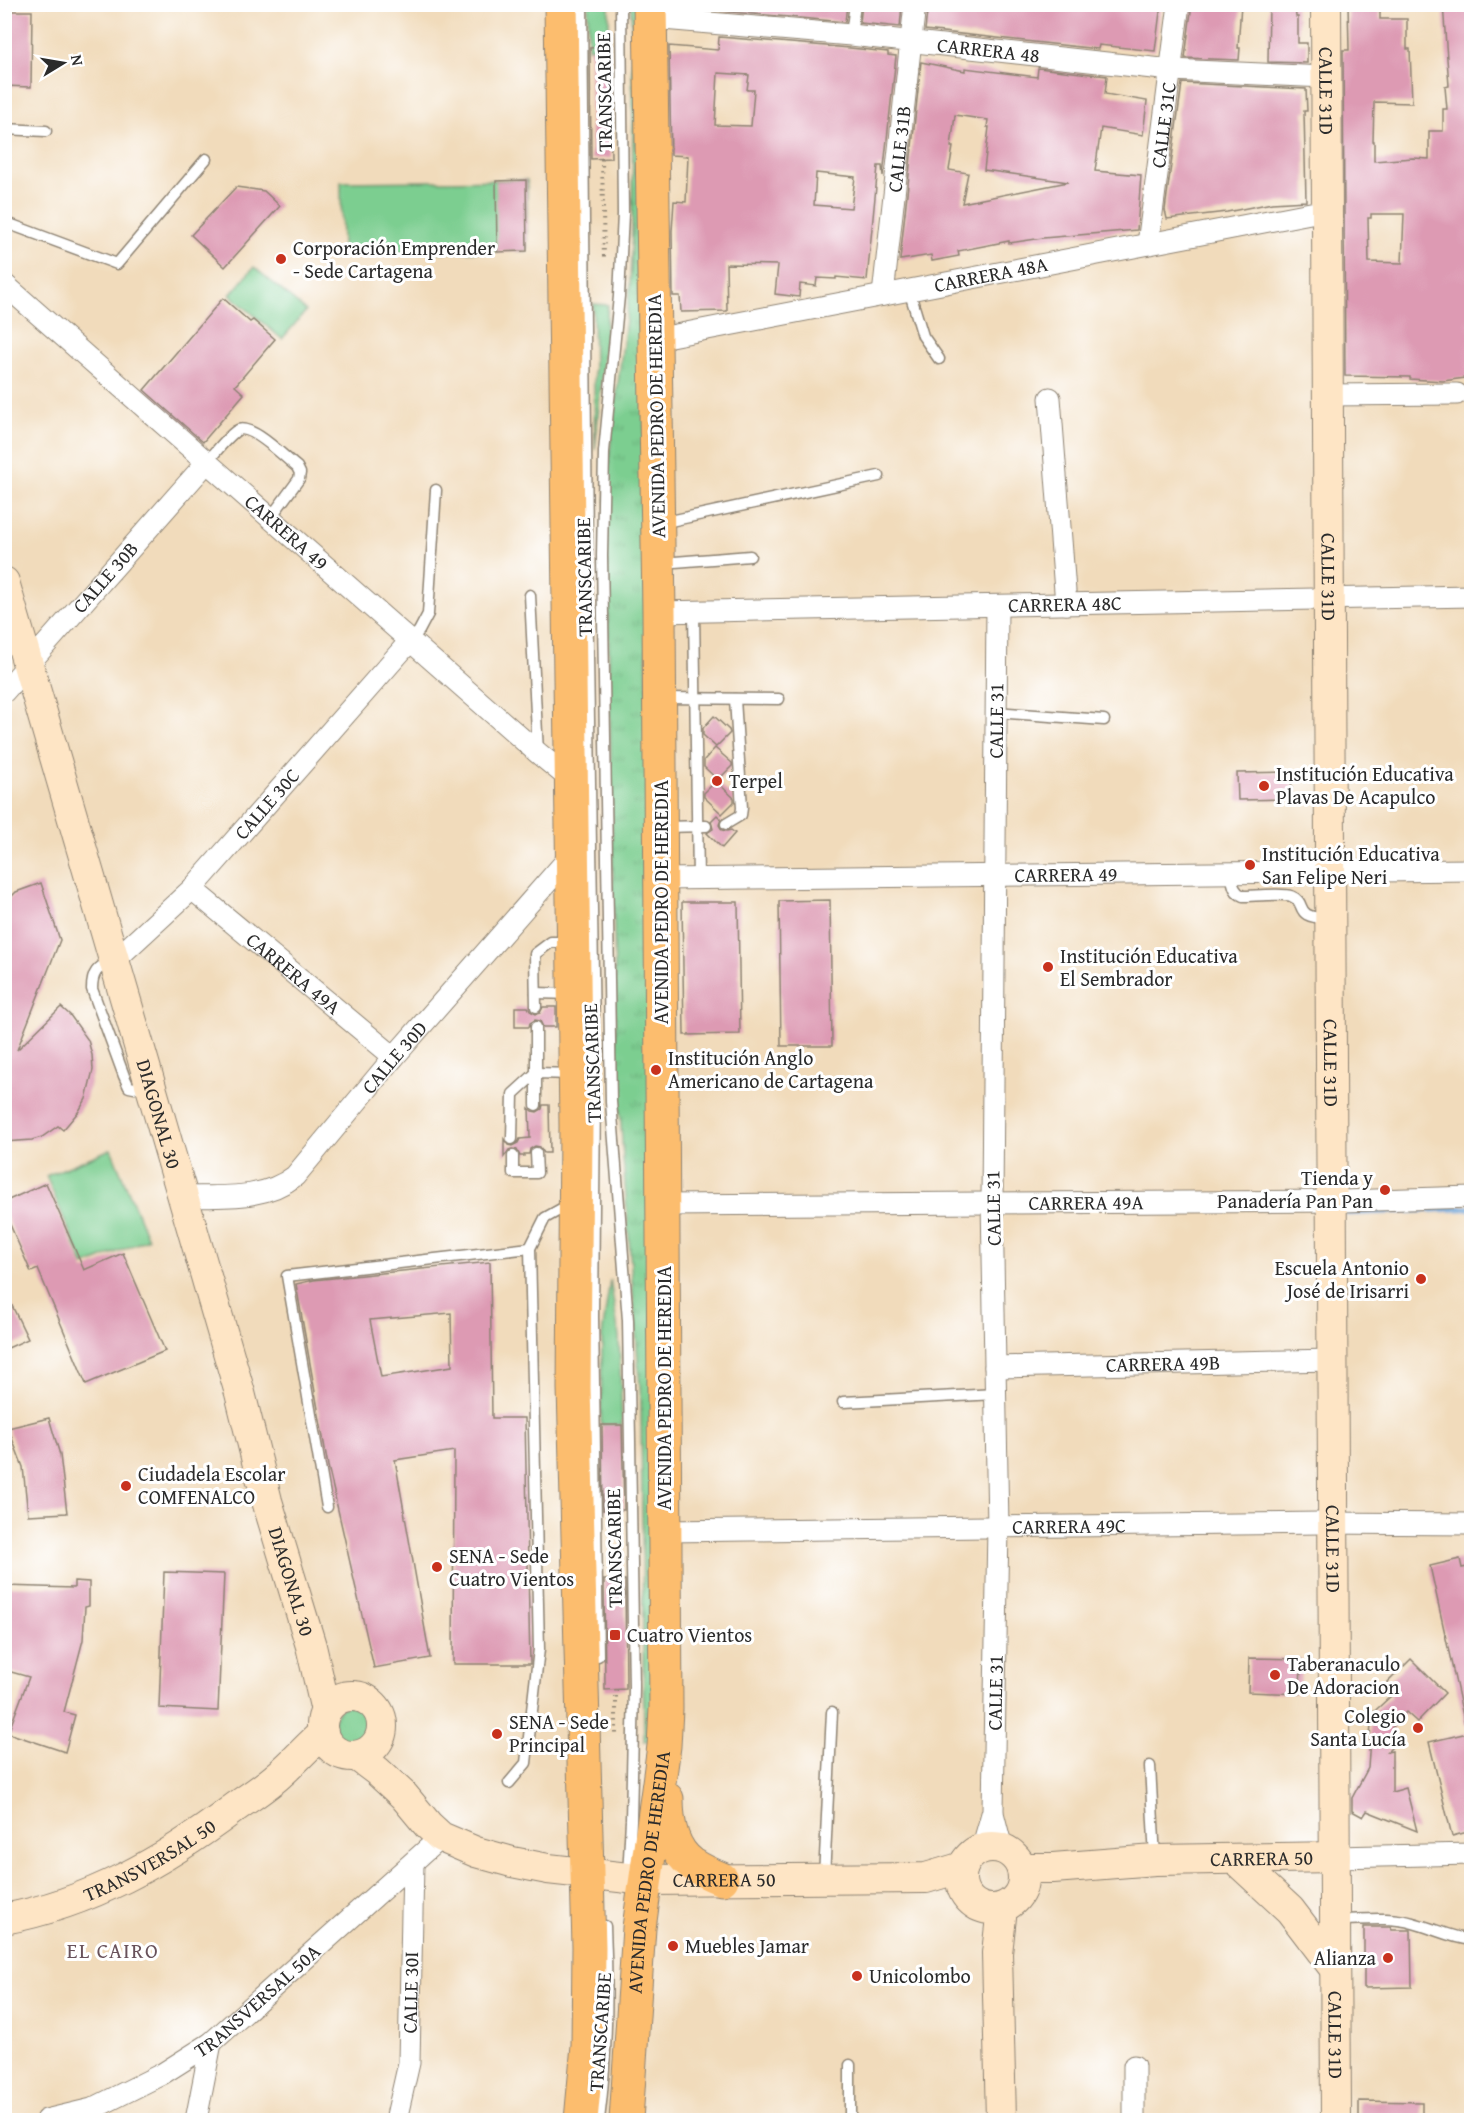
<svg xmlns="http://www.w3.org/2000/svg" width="1476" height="2125" font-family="'Gentium Book Plus',serif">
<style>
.grass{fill:#7cce90;stroke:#547c5e;stroke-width:1.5}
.park{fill:url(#park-tufts);stroke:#547c5e;stroke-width:1.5}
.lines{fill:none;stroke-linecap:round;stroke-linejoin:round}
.stream{stroke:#67a1d6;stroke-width:6}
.building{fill:#dd9ab3;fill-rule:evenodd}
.lane-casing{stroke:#8e8373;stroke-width:13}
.street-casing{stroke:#8e8373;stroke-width:23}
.secondary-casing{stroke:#8e8373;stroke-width:32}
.highway-casing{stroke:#8e8373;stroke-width:35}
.path{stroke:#8e8373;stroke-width:4;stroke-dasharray:1.5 4.5;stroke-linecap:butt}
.lane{stroke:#fff;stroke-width:10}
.street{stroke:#fff;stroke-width:21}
.secondary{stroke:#fee5c5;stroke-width:30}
.highway{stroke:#fcbd6e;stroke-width:33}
.poi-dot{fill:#c8321e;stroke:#fff;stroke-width:2}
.labels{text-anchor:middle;stroke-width:6;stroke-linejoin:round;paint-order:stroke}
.street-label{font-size:20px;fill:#2b2b2b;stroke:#fff}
.poi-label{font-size:20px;fill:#2b2b2b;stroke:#fff;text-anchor:start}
.neighbourhood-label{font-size:21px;letter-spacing:1.5px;fill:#69525b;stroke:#fff}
</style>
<defs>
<pattern id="park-tufts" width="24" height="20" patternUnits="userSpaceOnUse" patternTransform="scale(1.5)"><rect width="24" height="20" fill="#7cce90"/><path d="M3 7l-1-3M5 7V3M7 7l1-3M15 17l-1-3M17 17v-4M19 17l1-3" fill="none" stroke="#6bb17c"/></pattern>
</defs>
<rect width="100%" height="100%" fill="#fff"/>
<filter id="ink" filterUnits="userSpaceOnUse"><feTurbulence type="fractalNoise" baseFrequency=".0167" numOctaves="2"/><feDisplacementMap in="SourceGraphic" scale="12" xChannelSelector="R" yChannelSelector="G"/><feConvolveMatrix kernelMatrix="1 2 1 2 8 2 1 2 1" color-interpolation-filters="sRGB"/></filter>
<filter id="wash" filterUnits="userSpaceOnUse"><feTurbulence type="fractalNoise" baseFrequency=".008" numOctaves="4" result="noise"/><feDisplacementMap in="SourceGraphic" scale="24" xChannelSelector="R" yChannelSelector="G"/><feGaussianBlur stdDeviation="1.35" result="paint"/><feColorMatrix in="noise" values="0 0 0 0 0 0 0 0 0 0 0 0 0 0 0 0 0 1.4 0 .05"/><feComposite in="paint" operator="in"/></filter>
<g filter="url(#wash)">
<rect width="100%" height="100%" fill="#f1dbbb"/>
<g class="grass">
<polygon points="588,5 609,5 609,47 588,48"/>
<polygon points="527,180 527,251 342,253 341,182"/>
<polygon points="254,267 306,311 282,339 230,295"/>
<polygon points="593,304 608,305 595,450"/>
<polygon points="111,1149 148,1239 84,1266 46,1176"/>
<polygon points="610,1280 619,1336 622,1425 601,1425 602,1336"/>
<circle cx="354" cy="1725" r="21"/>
</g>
<polygon class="park" points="631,5 641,5 656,1741 644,1741 641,1400 623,1158 616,1040 606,498 611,439 630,288 632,229 633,118"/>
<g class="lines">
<polyline class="stream" points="1348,1213 1472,1208"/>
</g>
<g id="blocks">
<g class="building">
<polygon points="722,4 772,4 801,8 801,4 847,4 845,22 721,11"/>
<polygon points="862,4 902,4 900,27 860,23"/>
<polygon points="928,4 1161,4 1155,51 1099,45 1098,49 925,30"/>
<polygon points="1192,4 1241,4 1238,48 1240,48 1239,60 1185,58"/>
<polygon points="1269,4 1295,4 1296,17 1298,17 1298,43 1307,43 1307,63 1268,62"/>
<path d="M 1348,4 L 1380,4 L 1380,19 L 1407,19 L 1407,49 L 1410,49 L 1412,103 L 1374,102 L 1373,141 L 1374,141 L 1374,161 L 1413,158 L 1429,159 L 1429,131 L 1443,131 L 1443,109 L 1447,109 L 1445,87 L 1449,86 L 1443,4 L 1472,4 L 1472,377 L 1443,381 L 1410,379 L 1410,377 L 1345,376 L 1343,50 L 1349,50 ZM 1371,214 L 1404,214 L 1402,263 L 1369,262 L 1368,218 L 1371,218 Z"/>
<polygon points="4,11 32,11 31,87 4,86"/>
<path d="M 719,37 L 850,48 L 888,52 L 888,55 L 896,56 L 883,176 L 882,166 L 878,166 L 867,280 L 836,277 L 836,279 L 817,278 L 816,286 L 800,284 L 799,297 L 775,294 L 778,265 L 726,264 L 727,311 L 681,312 L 680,296 L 673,296 L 672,231 L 674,201 L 686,202 L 688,156 L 671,155 L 669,46 L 718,50 ZM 718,73 L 749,75 L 747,90 L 754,90 L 751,126 L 715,125 ZM 816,173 L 855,177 L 851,208 L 814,205 Z"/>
<polygon points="599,47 609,47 611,158 591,159 590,48"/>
<path d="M 921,62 L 965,71 L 965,68 L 1037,77 L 1038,68 L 1107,76 L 1105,94 L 1147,101 L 1143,135 L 1101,128 L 1095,171 L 1141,175 L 1137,230 L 1043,238 L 1009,243 L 1009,241 L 958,251 L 959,256 L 932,261 L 931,255 L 900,260 ZM 955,115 L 988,120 L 987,127 L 989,127 L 984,170 L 1068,182 L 962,203 L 968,173 L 949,170 L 953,147 L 951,147 Z"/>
<polygon points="1182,83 1306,89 1307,111 1304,111 1306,201 1272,203 1227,212 1167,219 1165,210"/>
<polygon points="526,180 527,251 497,252 496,181"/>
<polygon points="236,187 264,191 280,206 225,267 191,235"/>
<polygon points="223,298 250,322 253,320 275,339 235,386 244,394 203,442 144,390"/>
<polygon points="714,716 729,730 730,733 716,747 703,735 703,728"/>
<polygon points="715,748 732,763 732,766 718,780 704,767 704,760"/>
<polygon points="1291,772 1292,799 1238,800 1237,773"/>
<polygon points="716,781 734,798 734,802 722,814 704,797 704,793"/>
<polygon points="717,815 721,819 719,825 722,830 727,831 731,830 735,833 722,848 707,833 713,829 711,821"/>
<polygon points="41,883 60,940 17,1050 61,1007 70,1015 88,1040 92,1055 93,1070 86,1099 79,1111 63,1130 58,1126 42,1137 32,1140 4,1142 4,904 16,892"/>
<polygon points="830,900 832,1046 781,1046 779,901"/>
<polygon points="682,902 738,902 740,1034 684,1035"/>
<polygon points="515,1007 528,1007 530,1011 536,1014 540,1013 543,1007 556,1007 556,1027 543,1027 540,1021 535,1020 530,1023 529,1027 515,1027"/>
<polygon points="543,1105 549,1105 550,1153 544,1153 540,1147 535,1146 530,1149 529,1154 524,1154 524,1156 520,1156 517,1150 512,1149 509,1150 504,1157 504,1139 508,1145 512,1146 518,1143 520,1139 530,1138 529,1108 532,1111 537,1112 542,1109"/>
<polygon points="46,1183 84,1270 123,1253 165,1351 86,1384 38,1269 31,1272 4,1211 4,1202"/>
<path d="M 490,1262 L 492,1418 L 525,1418 L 530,1664 L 453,1664 L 454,1451 L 395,1460 L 430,1658 L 374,1668 L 328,1466 L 296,1284 L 314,1280 ZM 451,1313 L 452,1366 L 381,1377 L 370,1320 Z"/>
<polygon points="4,1289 28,1339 8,1348 4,1340"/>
<polygon points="49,1418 60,1455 67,1513 28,1515 23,1467 8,1428"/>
<polygon points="602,1425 622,1425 624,1510 603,1510"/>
<polygon points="1460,1559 1462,1568 1472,1566 1472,1724 1465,1725 1430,1566"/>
<polygon points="164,1572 224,1574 218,1711 159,1708"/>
<polygon points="604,1580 625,1580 626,1689 605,1690"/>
<polygon points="74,1581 89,1582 89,1606 85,1607 83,1640 64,1712 75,1715 65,1752 8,1733 29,1677 4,1670 4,1586 74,1588"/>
<polygon points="1249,1658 1301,1659 1300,1694 1248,1692"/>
<polygon points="1411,1659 1445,1693 1417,1722 1406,1712 1392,1728 1392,1747 1387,1752 1392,1751 1392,1792 1406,1788 1417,1831 1367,1811 1363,1817 1352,1811 1352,1798 1368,1768 1371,1723 1367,1718 1391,1696 1382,1688"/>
<polygon points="1472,1732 1472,1831 1452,1836 1429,1742"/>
<polygon points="1364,1927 1390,1927 1392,1930 1411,1930 1412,1987 1364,1988"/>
<polygon points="1359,2101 1422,2102 1422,2121 1359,2121"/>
</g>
</g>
</g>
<g filter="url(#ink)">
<use href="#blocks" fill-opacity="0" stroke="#8e8373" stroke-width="1.5"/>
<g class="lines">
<g class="lane-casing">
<g id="lane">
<polyline points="582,4 588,657 595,1099 593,1317 598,1656"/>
<polyline points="621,4 623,214 619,296 604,452 602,556 611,1102 628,1320 634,1687 631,1820 628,1877"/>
<polyline points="851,35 855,4"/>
<polyline points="4,129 46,131"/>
<polyline points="4,222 117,264 206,159"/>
<polyline points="909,290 923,336 939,359"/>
<path d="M 207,462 C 216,452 225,439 236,431 C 250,421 285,458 297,467 L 300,473 L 299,479 L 271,517"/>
<polyline points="661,523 879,476"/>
<polyline points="662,563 750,556"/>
<polyline points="530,595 538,753"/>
<polyline points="694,612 698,879"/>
<polyline points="410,641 419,631 428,614 436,490"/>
<polyline points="662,698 779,699"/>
<polyline points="996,712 1104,720"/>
<polyline points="726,824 741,815 742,808 735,699"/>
<polyline points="665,827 706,826"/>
<path d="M 1231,873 C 1233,883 1233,892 1243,896 C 1253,896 1284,893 1291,896 C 1309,903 1291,918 1328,918"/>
<path d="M 112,961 C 97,967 92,973 92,989 L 124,1076 L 129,1087 L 134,1088 L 148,1080"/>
<polyline points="536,993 571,994"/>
<polyline points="536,1007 535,954 551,942 570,942"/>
<polyline points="536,1105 536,1027"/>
<polyline points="512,1139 513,1094 536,1073 572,1074"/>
<polyline points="513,1156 513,1173 537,1173 536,1153"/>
<polyline points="843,1402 996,1394"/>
<polyline points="327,1507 287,1276 530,1248"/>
<polyline points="1150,1766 1155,1859"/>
<polyline points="509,1783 526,1763 539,1649 530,1248 545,1218 570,1204"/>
<polyline points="824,1878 832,1712"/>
<path d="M 1338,1920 C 1362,1920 1390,1916 1413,1923 C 1433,1928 1451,1938 1472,1940"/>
<polyline points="850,2065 850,2120"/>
<path d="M 599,2120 C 607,2056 608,1991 605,1926"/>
</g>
</g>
<g class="street-casing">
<g id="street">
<path id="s1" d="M 651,18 L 851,35 L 1171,70 L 1326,77"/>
<path id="s2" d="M 1148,244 L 1179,4"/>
<path id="s3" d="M 4,284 L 538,753 L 571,780"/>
<path id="s4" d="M 883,295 L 915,4"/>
<path id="s5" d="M 655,339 L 1326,210"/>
<polyline points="1327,395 1457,394"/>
<polyline points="1050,398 1066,604"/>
<path id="s6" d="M 659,612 L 1472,596"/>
<path id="s7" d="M 4,692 L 207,462"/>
<path id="s8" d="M 661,879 L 1472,870"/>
<path id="s9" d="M 192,889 L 394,1057"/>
<path id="s10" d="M 115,960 L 192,889 L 410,641"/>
<path id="s11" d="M 182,1197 C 220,1196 263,1201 295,1176 L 394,1057 L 573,853"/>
<path id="s12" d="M 663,1205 L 1343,1201 L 1472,1197"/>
<path id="s13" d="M 995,1367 L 1332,1360"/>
<path id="s14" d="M 665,1531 L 1320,1523 L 1472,1524"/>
<polyline points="993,1813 1002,1848"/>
<path id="s15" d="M 982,1849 L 993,1810 L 998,1527 L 992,1202 L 997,606"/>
<polyline points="1335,1857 1472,1854"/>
<path id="s16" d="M 46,2120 L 92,2109 L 162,2074 L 211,2043 L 441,1837"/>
<polyline points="196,2120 211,2043"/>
<path id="s17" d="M 396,2120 L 409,2063 L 413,1863"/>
<polyline points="1134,2120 1134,2066"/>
</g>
</g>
<g class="secondary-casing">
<g id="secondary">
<path id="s18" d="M 1326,4 L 1336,2120"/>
<path id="s19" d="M 4,582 L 240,1393 L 267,1501 L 311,1646 L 326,1711"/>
<circle cx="352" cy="1726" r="30"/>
<path id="s20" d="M 357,1756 L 377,1771 L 404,1796 L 428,1825 L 441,1837 L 476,1852 L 512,1862 L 548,1869 L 646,1880 L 926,1878 L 963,1867"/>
<circle cx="992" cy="1878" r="31"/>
<polyline points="1235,1859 1290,1910 1335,1969"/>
<path id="s21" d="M 1022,1868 L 1053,1868 L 1155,1860 L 1335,1857"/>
<path id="s22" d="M 4,1919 C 90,1903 164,1861 233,1809 C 248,1798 266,1787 280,1774 C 295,1761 308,1746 323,1733"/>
<polyline points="1001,2120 997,1953 1002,1908"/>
</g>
</g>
<g class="highway-casing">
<g id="highway">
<polyline points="561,4 576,1126 574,1388 589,1947 588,2046 581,2120"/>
<path d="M 667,1799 C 667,1822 671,1849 692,1864 C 701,1870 712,1875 722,1879"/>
<path id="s23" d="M 626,2120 L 639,1928 L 664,1746 L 666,1709 L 659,612 L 650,4"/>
</g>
</g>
<g class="path">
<polyline points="602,159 604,260"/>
<polyline points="616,1690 616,1734"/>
</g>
<use href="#lane" class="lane"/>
<use href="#street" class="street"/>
<use href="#secondary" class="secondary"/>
<use href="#highway" class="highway"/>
</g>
</g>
<g class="poi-dot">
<circle cx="281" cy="259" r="6"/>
<circle cx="717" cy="781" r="6"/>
<circle cx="1264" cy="786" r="6"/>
<circle cx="1250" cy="865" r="6"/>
<circle cx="1048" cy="967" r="6"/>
<circle cx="656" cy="1070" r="6"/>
<circle cx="1385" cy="1190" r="6"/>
<circle cx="1421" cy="1279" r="6"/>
<circle cx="126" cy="1486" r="6"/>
<circle cx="437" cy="1567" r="6"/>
<rect x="609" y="1629" width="12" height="12" rx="3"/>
<circle cx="1275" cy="1675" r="6"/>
<circle cx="1418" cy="1728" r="6"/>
<circle cx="497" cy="1734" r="6"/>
<circle cx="673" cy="1946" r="6"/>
<circle cx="1388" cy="1958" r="6"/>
<circle cx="857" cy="1976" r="6"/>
</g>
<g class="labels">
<g class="street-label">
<text dy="7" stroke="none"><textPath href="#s1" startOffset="339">CARRERA 48</textPath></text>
<text dy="7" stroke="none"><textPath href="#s18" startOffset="87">CALLE 31D</textPath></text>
<text transform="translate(604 92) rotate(-91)" y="7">TRANSCARIBE</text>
<text dy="7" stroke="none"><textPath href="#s2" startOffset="120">CALLE 31C</textPath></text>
<text dy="7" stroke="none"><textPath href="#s4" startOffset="147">CALLE 31B</textPath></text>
<text dy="7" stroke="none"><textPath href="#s5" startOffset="342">CARRERA 48A</textPath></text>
<text transform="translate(656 416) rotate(-91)" y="7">AVENIDA PEDRO DE HEREDIA</text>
<text dy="7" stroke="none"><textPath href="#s3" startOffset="376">CARRERA 49</textPath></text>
<text dy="7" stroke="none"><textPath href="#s7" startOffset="153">CALLE 30B</textPath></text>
<text transform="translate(584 577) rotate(-91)" y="7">TRANSCARIBE</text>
<text dy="7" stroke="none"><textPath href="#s18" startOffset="573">CALLE 31D</textPath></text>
<text dy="7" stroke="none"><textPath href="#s6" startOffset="406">CARRERA 48C</textPath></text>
<text dy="7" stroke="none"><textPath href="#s15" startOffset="1130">CALLE 31</textPath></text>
<text dy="7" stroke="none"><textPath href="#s10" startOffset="218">CALLE 30C</textPath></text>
<text dy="7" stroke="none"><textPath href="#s8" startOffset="405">CARRERA 49</textPath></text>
<text transform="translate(661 902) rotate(-90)" y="7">AVENIDA PEDRO DE HEREDIA</text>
<text dy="7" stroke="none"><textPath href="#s9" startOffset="132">CARRERA 49A</textPath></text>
<text dy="7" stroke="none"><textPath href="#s11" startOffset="272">CALLE 30D</textPath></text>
<text transform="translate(592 1063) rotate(-92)" y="7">TRANSCARIBE</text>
<text dy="7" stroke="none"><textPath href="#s18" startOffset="1059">CALLE 31D</textPath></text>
<text dy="7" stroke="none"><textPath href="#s19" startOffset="554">DIAGONAL 30</textPath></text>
<text dy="7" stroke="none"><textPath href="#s12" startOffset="423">CARRERA 49A</textPath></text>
<text transform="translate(993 1208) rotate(-91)" y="7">CALLE 31</text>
<text dy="7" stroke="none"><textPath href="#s13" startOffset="168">CARRERA 49B</textPath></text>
<text transform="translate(664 1388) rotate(-90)" y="7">AVENIDA PEDRO DE HEREDIA</text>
<text dy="7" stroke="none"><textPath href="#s14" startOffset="404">CARRERA 49C</textPath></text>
<text transform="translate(614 1548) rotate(-91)" y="7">TRANSCARIBE</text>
<text dy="7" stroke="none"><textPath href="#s18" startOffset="1545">CALLE 31D</textPath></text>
<text dy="7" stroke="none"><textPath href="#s19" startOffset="1040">DIAGONAL 30</textPath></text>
<text dy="7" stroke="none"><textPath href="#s15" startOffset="158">CALLE 31</textPath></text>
<text dy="7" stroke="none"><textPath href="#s21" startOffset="240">CARRERA 50</textPath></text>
<text dy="7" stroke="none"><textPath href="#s22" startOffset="158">TRANSVERSAL 50</textPath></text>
<text dy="7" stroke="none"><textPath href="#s23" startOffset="249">AVENIDA PEDRO DE HEREDIA</textPath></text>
<text dy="7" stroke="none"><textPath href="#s20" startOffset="406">CARRERA 50</textPath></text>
<text dy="7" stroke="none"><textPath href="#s17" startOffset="129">CALLE 30I</textPath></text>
<text dy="7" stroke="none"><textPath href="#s16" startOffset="246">TRANSVERSAL 50A</textPath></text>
<text transform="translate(600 2032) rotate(-86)" y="7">TRANSCARIBE</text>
<text dy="7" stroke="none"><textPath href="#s18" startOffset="2031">CALLE 31D</textPath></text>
</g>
<g class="poi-label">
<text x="293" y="255">Corporación Emprender<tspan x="293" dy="23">- Sede Cartagena</tspan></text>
<text x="1276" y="781">Institución Educativa<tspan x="1276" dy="23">Plavas De Acapulco</tspan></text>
<text x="729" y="788">Terpel</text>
<text x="1262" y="861">Institución Educativa<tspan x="1262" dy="23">San Felipe Neri</tspan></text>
<text x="1060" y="963">Institución Educativa<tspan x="1060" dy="23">El Sembrador</tspan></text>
<text x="668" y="1065">Institución Anglo<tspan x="668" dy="23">Americano de Cartagena</tspan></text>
<text x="1373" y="1185" text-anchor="end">Tienda y<tspan x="1373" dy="23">Panadería Pan Pan</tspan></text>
<text x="1409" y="1275" text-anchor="end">Escuela Antonio<tspan x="1409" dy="23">José de Irisarri</tspan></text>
<text x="138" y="1481">Ciudadela Escolar<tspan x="138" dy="23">COMFENALCO</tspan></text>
<text x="449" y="1563">SENA - Sede<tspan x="449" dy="23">Cuatro Vientos</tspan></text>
<text x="627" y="1642">Cuatro Vientos</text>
<text x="1287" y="1671">Taberanaculo<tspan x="1287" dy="23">De Adoracion</tspan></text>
<text x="1406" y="1723" text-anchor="end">Colegio<tspan x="1406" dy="23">Santa Lucía</tspan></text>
<text x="509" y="1729">SENA - Sede<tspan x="509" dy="23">Principal</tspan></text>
<text x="685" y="1953">Muebles Jamar</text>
<text x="1376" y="1965" text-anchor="end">Alianza</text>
<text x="869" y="1983">Unicolombo</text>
</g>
<g class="neighbourhood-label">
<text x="113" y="1958">EL CAIRO</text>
</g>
</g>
<rect width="1476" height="2125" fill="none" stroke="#fff" stroke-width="24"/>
<g transform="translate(63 63) rotate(79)" stroke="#ffffff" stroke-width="4.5" paint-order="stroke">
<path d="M0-4.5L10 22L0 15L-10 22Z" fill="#2b2b2b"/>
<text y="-9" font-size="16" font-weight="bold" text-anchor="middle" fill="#2b2b2b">N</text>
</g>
</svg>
